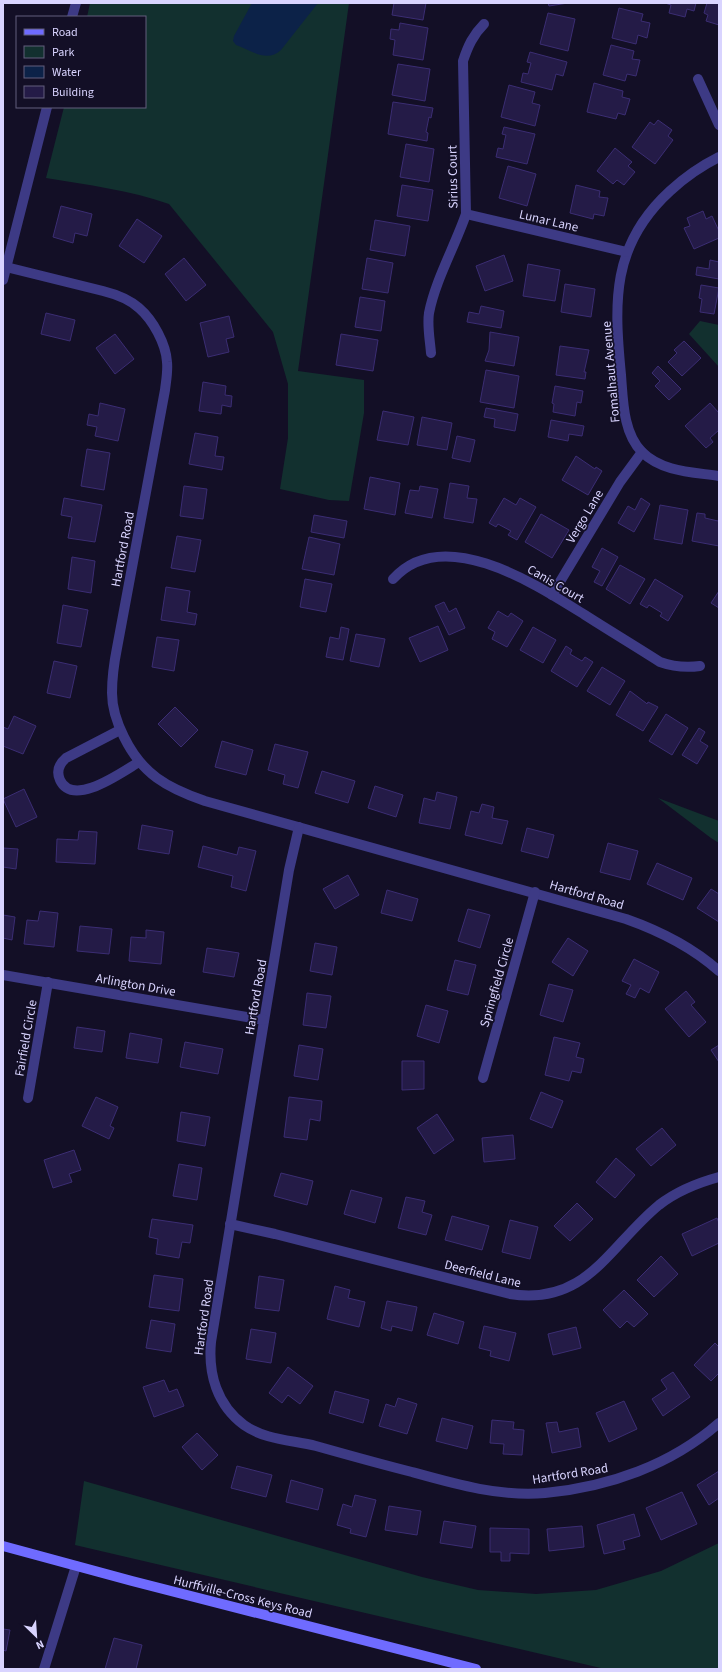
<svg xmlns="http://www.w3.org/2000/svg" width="722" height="1672" font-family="'Source Sans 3',sans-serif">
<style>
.green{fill:#12302f}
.water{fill:#0c2248}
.building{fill:#241b47;stroke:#3b2d73}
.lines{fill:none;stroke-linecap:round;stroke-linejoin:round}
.minor{stroke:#3d3a85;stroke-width:10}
.tertiary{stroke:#3d3a85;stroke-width:10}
.secondary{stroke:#6f6bff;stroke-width:10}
.labels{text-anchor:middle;stroke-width:3.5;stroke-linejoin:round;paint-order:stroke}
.street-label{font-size:13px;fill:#d9d4ff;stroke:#130f26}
</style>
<rect width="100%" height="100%" fill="#130f26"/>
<g class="green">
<path d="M 90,3 L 349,3 L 298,371 L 364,380 L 364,413 L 349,501 L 329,500 L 280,489 L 288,438 L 288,384 L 273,332 L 169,204 C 130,190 87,185 46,178 L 64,107 L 145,107 L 145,17 L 87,17 Z"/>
<polygon points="700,321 719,325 719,367 689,334"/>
<polygon points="658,798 719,821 719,843 711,838"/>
<polygon points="84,1481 422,1577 478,1590 536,1594 596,1590 661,1571 719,1543 719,1669 605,1669 75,1545"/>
</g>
<path class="water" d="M 252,3 L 318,3 L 281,50 C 267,63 252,51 236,45 L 233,41 L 234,36 Z"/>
<g class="building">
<polygon points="394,3 426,3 423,20 392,15"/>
<polygon points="548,3 568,3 549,6"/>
<polygon points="665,3 696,3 694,11 687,9 685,17 669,13 671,5"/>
<polygon points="707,3 719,3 719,25 706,21 708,15 704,13"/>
<polygon points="619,8 643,14 641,21 650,23 647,38 638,35 636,44 612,38"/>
<polygon points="548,13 575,19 568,51 540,44"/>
<polygon points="400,23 428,28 423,60 393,55 395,40 390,39 391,29 399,30"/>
<polygon points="611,45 634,51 632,59 640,60 636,76 627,74 625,81 603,75"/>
<polygon points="530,52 567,62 563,76 556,74 552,90 521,82 523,73 528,74 531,63 527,62"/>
<polygon points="398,64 430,69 425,101 392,95"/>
<polygon points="594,83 623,91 622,97 630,99 625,115 618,113 616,119 587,112"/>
<polygon points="509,85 535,92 532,103 540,105 535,126 501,117"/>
<polygon points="393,102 433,108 431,118 429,117 426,132 428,133 427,141 388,134"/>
<polygon points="658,120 672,130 668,136 673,140 655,164 632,147 650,122 654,125"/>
<polygon points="504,127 535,134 527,164 496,157 498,148 503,149 505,139 506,135 502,134"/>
<polygon points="406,144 434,149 429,182 400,177"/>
<polygon points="615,148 632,162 628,166 635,172 624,185 617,180 613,184 597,171"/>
<polygon points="508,166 536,174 527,206 499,198"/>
<polygon points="402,185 433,190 428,221 397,216"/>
<polygon points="576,185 600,191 599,197 608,198 604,216 594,214 593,219 570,213"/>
<polygon points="61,206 92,214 87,236 75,233 73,243 53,237"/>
<polygon points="703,211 706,219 712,216 719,231 719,238 694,249 684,228 690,226 687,218"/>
<polygon points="137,219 162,236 144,263 119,246"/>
<polygon points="375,220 410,226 405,256 370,250"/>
<polygon points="504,255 513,281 485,291 476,266"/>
<polygon points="184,258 206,285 186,301 165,274"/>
<polygon points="367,258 393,263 388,293 362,289"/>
<polygon points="710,260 719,262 719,279 696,275 697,267 709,269"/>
<polygon points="528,264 560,270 555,301 523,296"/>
<polygon points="565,284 595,289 591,317 561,312"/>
<polygon points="701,285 719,288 714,314 700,312 702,299 699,298"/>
<polygon points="360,297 385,301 381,331 355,327"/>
<polygon points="481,306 504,311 501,328 467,322 469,312 479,314"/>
<polygon points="46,313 75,320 70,341 41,334"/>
<polygon points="229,316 234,337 226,339 229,352 208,357 200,323"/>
<polygon points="490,332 519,337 514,366 485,361 489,350"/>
<polygon points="115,334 134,359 115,374 96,348"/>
<polygon points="341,334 378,340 373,371 336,365"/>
<polygon points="684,341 701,358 682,376 668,362 677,353 674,350"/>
<polygon points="560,346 589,350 585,368 584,372 586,372 585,379 556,375"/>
<polygon points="658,366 681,389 669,400 655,386 660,381 652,373"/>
<polygon points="486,370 519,376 514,408 480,402"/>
<polygon points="203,382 226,386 225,395 232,396 231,407 222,405 221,414 199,411"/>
<polygon points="555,386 583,391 581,403 577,402 575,416 553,412 554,404 552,403"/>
<polygon points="100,403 125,409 118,441 95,436 97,427 87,425 89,414 98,416"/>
<polygon points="710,403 719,413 719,430 710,438 713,442 706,448 685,426"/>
<polygon points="486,408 518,414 515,431 494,427 495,419 484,417"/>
<polygon points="383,411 414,417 408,445 377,440"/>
<polygon points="422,417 452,423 447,450 417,445"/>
<polygon points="551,420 584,426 582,436 569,434 568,441 548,437"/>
<polygon points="195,433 218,437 215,456 224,457 222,470 189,464"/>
<polygon points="457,436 475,440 470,462 452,458"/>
<polygon points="87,449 110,453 104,490 81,486"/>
<polygon points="576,456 592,467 595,469 596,467 602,471 588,495 562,480"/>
<polygon points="370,477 400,483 395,515 364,509"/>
<polygon points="450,483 469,486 467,498 477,499 473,523 444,518"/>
<polygon points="184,486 207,489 203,519 180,516"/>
<polygon points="420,486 438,489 432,518 405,513 410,490 419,491"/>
<polygon points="64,498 102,505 95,542 68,538 72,517 61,515"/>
<polygon points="504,498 516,505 520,498 536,507 517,540 508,535 511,531 498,524 496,527 489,523"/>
<polygon points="641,498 650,504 634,532 618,523 628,506 635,510"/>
<polygon points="660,505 688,510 682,544 654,539"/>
<polygon points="697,513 705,514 705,518 718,521 719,518 719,546 692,541"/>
<polygon points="541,514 569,530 552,558 525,542"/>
<polygon points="314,515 347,521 344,538 311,532"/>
<polygon points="177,536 201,540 195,572 171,568"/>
<polygon points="309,537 340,544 334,575 302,569"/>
<polygon points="602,548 618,557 602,586 594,582 600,571 592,567"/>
<polygon points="72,557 95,561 91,593 68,589"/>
<polygon points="620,565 645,579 630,604 606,589"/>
<polygon points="305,579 332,584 326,612 300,607"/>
<polygon points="655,579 683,596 668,621 660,616 662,613 649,605 647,608 640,604"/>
<polygon points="166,587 190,591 187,612 197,614 195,625 161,620"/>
<polygon points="719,591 719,608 711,603"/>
<polygon points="444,602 449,612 456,608 465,628 449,635 435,606"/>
<polygon points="63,605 88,610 81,647 57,643"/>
<polygon points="498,611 508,617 511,613 523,621 507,647 492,639 495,632 488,628"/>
<polygon points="438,626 448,650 420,662 409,638"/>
<polygon points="341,627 349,629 343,660 326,657 330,637 339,639"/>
<polygon points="533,627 556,640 543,663 520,650"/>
<polygon points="356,634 385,639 379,667 350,661"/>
<polygon points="157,637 179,640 174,671 152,667"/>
<polygon points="566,646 572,650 570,654 582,661 585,657 593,662 577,687 551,671"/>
<polygon points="54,661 77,666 70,698 47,693"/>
<polygon points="602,667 625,681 610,705 587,691"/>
<polygon points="630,691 646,703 647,704 648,702 658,707 643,731 616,715"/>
<polygon points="175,707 198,730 181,747 158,724"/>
<polygon points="666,714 688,728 672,755 649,741"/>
<polygon points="14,716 36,726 23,754 3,746 3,727 8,729"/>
<polygon points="699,728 705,732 700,741 708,746 697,764 682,755"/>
<polygon points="222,741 253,750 246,775 215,767"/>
<polygon points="275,744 308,752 298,788 283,784 285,775 268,770"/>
<polygon points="322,771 355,781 348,803 315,793"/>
<polygon points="375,786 403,795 396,817 368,808"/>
<polygon points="24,789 37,817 16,827 3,799"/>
<polygon points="437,792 457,797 450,829 419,823 424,798 435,801"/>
<polygon points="482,804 494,807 492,818 508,821 502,844 465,835 471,811 479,813"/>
<polygon points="142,825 173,831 169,854 138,849"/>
<polygon points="527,828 554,835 548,858 521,851"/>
<polygon points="79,831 97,832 95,864 56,862 57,839 78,840"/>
<polygon points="608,843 638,851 630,880 600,872"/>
<polygon points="203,846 237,855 239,847 256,851 246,891 231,887 233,876 198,867"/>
<polygon points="3,848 18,849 16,869 3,867"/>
<polygon points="657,863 692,878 683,900 647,884"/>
<polygon points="348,875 359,895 335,909 323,889"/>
<polygon points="711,889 719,894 719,922 697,908"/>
<polygon points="387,890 418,899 412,921 381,913"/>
<polygon points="468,909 490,915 480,948 458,941"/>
<polygon points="40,911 58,913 54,947 24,944 27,920 38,921"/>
<polygon points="3,915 15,917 12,940 3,938"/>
<polygon points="80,926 112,929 109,954 77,951"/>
<polygon points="146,930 164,932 161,964 129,961 131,937 146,938"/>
<polygon points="568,938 588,951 573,976 552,962"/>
<polygon points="315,943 337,947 332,975 310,971"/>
<polygon points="207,948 239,953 234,977 203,972"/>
<polygon points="634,959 659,972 649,993 640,988 635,998 626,994 631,985 622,981"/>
<polygon points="455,960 476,965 468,995 447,990"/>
<polygon points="549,984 573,990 563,1022 540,1015"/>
<polygon points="686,991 695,1002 691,1005 706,1022 689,1037 665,1009"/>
<polygon points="307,993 331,996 326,1028 303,1025"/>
<polygon points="426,1005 448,1011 439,1043 417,1036"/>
<polygon points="77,1027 105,1031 102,1052 74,1048"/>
<polygon points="130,1033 162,1039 158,1063 126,1058"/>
<polygon points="554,1037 580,1043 576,1057 584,1059 581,1073 572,1071 569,1081 545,1075"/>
<polygon points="185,1042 223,1049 218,1074 180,1067"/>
<polygon points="299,1045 323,1049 318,1080 294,1076"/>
<polygon points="719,1045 719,1062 711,1050"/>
<polygon points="402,1061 424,1061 424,1089 402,1090"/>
<polygon points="541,1092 563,1101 552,1128 530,1119"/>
<polygon points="96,1097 118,1107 110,1126 114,1128 109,1139 82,1126"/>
<polygon points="289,1097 322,1101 320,1121 310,1119 307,1140 284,1137"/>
<polygon points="181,1112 210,1117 205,1146 177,1141"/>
<polygon points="437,1114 454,1140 434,1154 417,1128"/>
<polygon points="662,1128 676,1145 651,1166 636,1149"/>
<polygon points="513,1135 515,1159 484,1162 482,1138"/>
<polygon points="74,1150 81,1170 69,1174 72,1182 53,1188 44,1160"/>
<polygon points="616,1158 635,1175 615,1198 596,1182"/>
<polygon points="179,1164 202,1168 197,1200 173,1196"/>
<polygon points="281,1173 313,1181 307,1205 274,1196"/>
<polygon points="351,1190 382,1198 375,1223 344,1214"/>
<polygon points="406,1197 425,1201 422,1212 432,1215 426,1235 398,1228"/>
<polygon points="577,1203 593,1219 570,1241 554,1226"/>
<polygon points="452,1216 489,1226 482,1250 445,1240"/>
<polygon points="717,1218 719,1223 719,1243 692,1256 682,1234"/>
<polygon points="152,1219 193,1225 190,1243 182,1242 179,1258 156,1254 158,1239 149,1237"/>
<polygon points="510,1220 538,1227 530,1259 502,1252"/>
<polygon points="661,1256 678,1274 654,1297 637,1280"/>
<polygon points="154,1275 183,1279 179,1311 149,1307"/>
<polygon points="259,1276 284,1280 279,1311 255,1308"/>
<polygon points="335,1286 350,1290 348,1298 365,1302 359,1327 327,1319"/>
<polygon points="624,1290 648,1314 634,1327 627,1321 620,1328 603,1310"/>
<polygon points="387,1301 417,1307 412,1331 392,1326 391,1331 381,1328"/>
<polygon points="434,1313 464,1322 458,1344 427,1335"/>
<polygon points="151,1320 175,1324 171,1352 146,1348"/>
<polygon points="484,1326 516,1333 509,1361 490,1356 491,1351 479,1348"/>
<polygon points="576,1327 581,1348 553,1355 548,1334"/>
<polygon points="251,1329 276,1333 271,1363 246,1359"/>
<polygon points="715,1343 719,1347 719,1373 711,1381 694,1365"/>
<polygon points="288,1367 313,1386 300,1404 288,1395 282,1403 269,1393"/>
<polygon points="673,1372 690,1397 663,1416 652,1399 667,1389 661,1380"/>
<polygon points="164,1380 169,1392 177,1389 184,1406 154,1417 143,1387"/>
<polygon points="335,1391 369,1400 363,1423 329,1413"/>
<polygon points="398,1398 417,1404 407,1434 379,1426 386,1404 395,1407"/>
<polygon points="624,1401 637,1429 609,1442 596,1413"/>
<polygon points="442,1418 473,1426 467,1449 436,1441"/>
<polygon points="492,1420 514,1422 513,1429 524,1430 522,1455 503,1454 504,1444 490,1443"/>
<polygon points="557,1422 559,1432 578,1428 581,1447 552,1453 546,1423"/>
<polygon points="197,1433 218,1455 202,1470 182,1447"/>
<polygon points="237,1466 272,1475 266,1497 231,1488"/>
<polygon points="719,1471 719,1498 709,1505 697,1485"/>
<polygon points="291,1480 323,1489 318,1510 286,1502"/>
<polygon points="682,1492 697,1524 661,1540 646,1508"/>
<polygon points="355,1495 376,1500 366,1537 350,1533 351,1529 337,1525 343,1504 352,1507"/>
<polygon points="389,1506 421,1511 417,1535 385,1530"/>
<polygon points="634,1514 640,1536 623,1541 625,1549 604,1554 597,1525"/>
<polygon points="444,1521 476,1526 472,1548 440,1543"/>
<polygon points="582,1526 584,1547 549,1551 547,1529"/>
<polygon points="490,1528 529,1529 529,1554 510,1553 510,1561 501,1561 501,1552 490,1552"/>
<polygon points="3,1629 10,1630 6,1651 3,1650"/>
<polygon points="114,1638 142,1645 136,1669 105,1669"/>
</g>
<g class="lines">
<g class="minor">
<polyline points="698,79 719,125"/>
<path d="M 719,157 C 701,166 684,178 670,191 C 611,245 614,302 621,375 C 623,400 623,433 642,452 C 662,472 693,472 719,476"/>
<polyline points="466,214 627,252"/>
<path d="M 6,267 L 103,291 C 115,294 129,299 139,308 C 153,320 166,344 167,362 C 168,372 166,381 165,390 L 117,648 C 114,663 112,678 112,693 C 112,709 117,723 124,737 C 142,774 167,788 205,801 L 626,919 C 660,931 692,947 719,971"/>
<path d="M 431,353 C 430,340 427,326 429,313 C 435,281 455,246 466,214 L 463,61 C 468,46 473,35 484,24"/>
<path d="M 393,579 C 443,523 537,585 585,615 C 610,631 635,646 660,662 C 674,667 685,668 700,666"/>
<polyline points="552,595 620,482 642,452"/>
<path d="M 120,730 L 66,758 C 59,764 56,771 60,780 C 73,808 122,772 139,762"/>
<path d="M 299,827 L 289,870 L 211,1342 C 208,1374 217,1405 244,1425 C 265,1440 292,1440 316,1446 C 348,1455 380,1464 412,1472 C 455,1484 500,1497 545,1493 C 609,1487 671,1465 719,1423"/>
<polyline points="3,975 264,1020"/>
<polyline points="483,1078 535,892"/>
<polyline points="28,1098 48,982"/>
<path d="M 230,1224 L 275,1234 L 510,1294 C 587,1306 609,1246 659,1205 C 677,1191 697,1183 719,1177"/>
</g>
<g class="tertiary">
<polyline points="72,17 76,3"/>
<polyline points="3,280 47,107"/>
<polyline points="44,1669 76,1566"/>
</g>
<polyline class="secondary" points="3,1546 132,1581 476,1669"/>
</g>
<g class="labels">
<g class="street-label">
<text transform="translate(452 177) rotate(-91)" y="5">Sirius Court</text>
<text transform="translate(549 220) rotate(13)" y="5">Lunar Lane</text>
<text transform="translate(610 372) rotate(-95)" y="5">Fomalhaut Avenue</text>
<text transform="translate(584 516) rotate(-59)" y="5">Vergo Lane</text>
<text transform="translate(122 549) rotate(-79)" y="5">Hartford Road</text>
<text transform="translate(556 583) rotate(30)" y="5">Canis Court</text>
<text transform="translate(587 894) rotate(16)" y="5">Hartford Road</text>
<text transform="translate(496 982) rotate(-74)" y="5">Springfield Circle</text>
<text transform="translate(136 984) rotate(10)" y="5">Arlington Drive</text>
<text transform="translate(255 997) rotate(-80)" y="5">Hartford Road</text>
<text transform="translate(25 1038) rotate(-80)" y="5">Fairfield Circle</text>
<text transform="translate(483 1273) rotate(14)" y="5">Deerfield Lane</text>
<text transform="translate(203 1317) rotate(-82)" y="5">Hartford Road</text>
<text transform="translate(570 1473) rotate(-9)" y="5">Hartford Road</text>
<text transform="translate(243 1596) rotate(14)" y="5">Hurffville-Cross Keys Road</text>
</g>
</g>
<rect width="722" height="1672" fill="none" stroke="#d9d4ff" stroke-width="8"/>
<rect x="16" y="16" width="130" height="92" fill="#130f26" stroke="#625e7d"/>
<rect x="24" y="29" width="20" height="6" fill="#6f6bff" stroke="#625e7d"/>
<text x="52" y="36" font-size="12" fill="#d9d4ff">Road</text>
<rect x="24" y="46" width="20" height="12" fill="#12302f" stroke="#625e7d"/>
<text x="52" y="56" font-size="12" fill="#d9d4ff">Park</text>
<rect x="24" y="66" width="20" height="12" fill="#0c2248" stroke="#625e7d"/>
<text x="52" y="76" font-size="12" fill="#d9d4ff">Water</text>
<rect x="24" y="86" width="20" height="12" fill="#241b47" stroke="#625e7d"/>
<text x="52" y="96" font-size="12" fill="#d9d4ff">Building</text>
<g transform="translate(36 1636) rotate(155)" stroke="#130f26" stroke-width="3" paint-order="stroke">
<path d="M0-3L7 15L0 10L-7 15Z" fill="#d9d4ff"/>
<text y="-6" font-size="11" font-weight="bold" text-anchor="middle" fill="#d9d4ff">N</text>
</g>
</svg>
